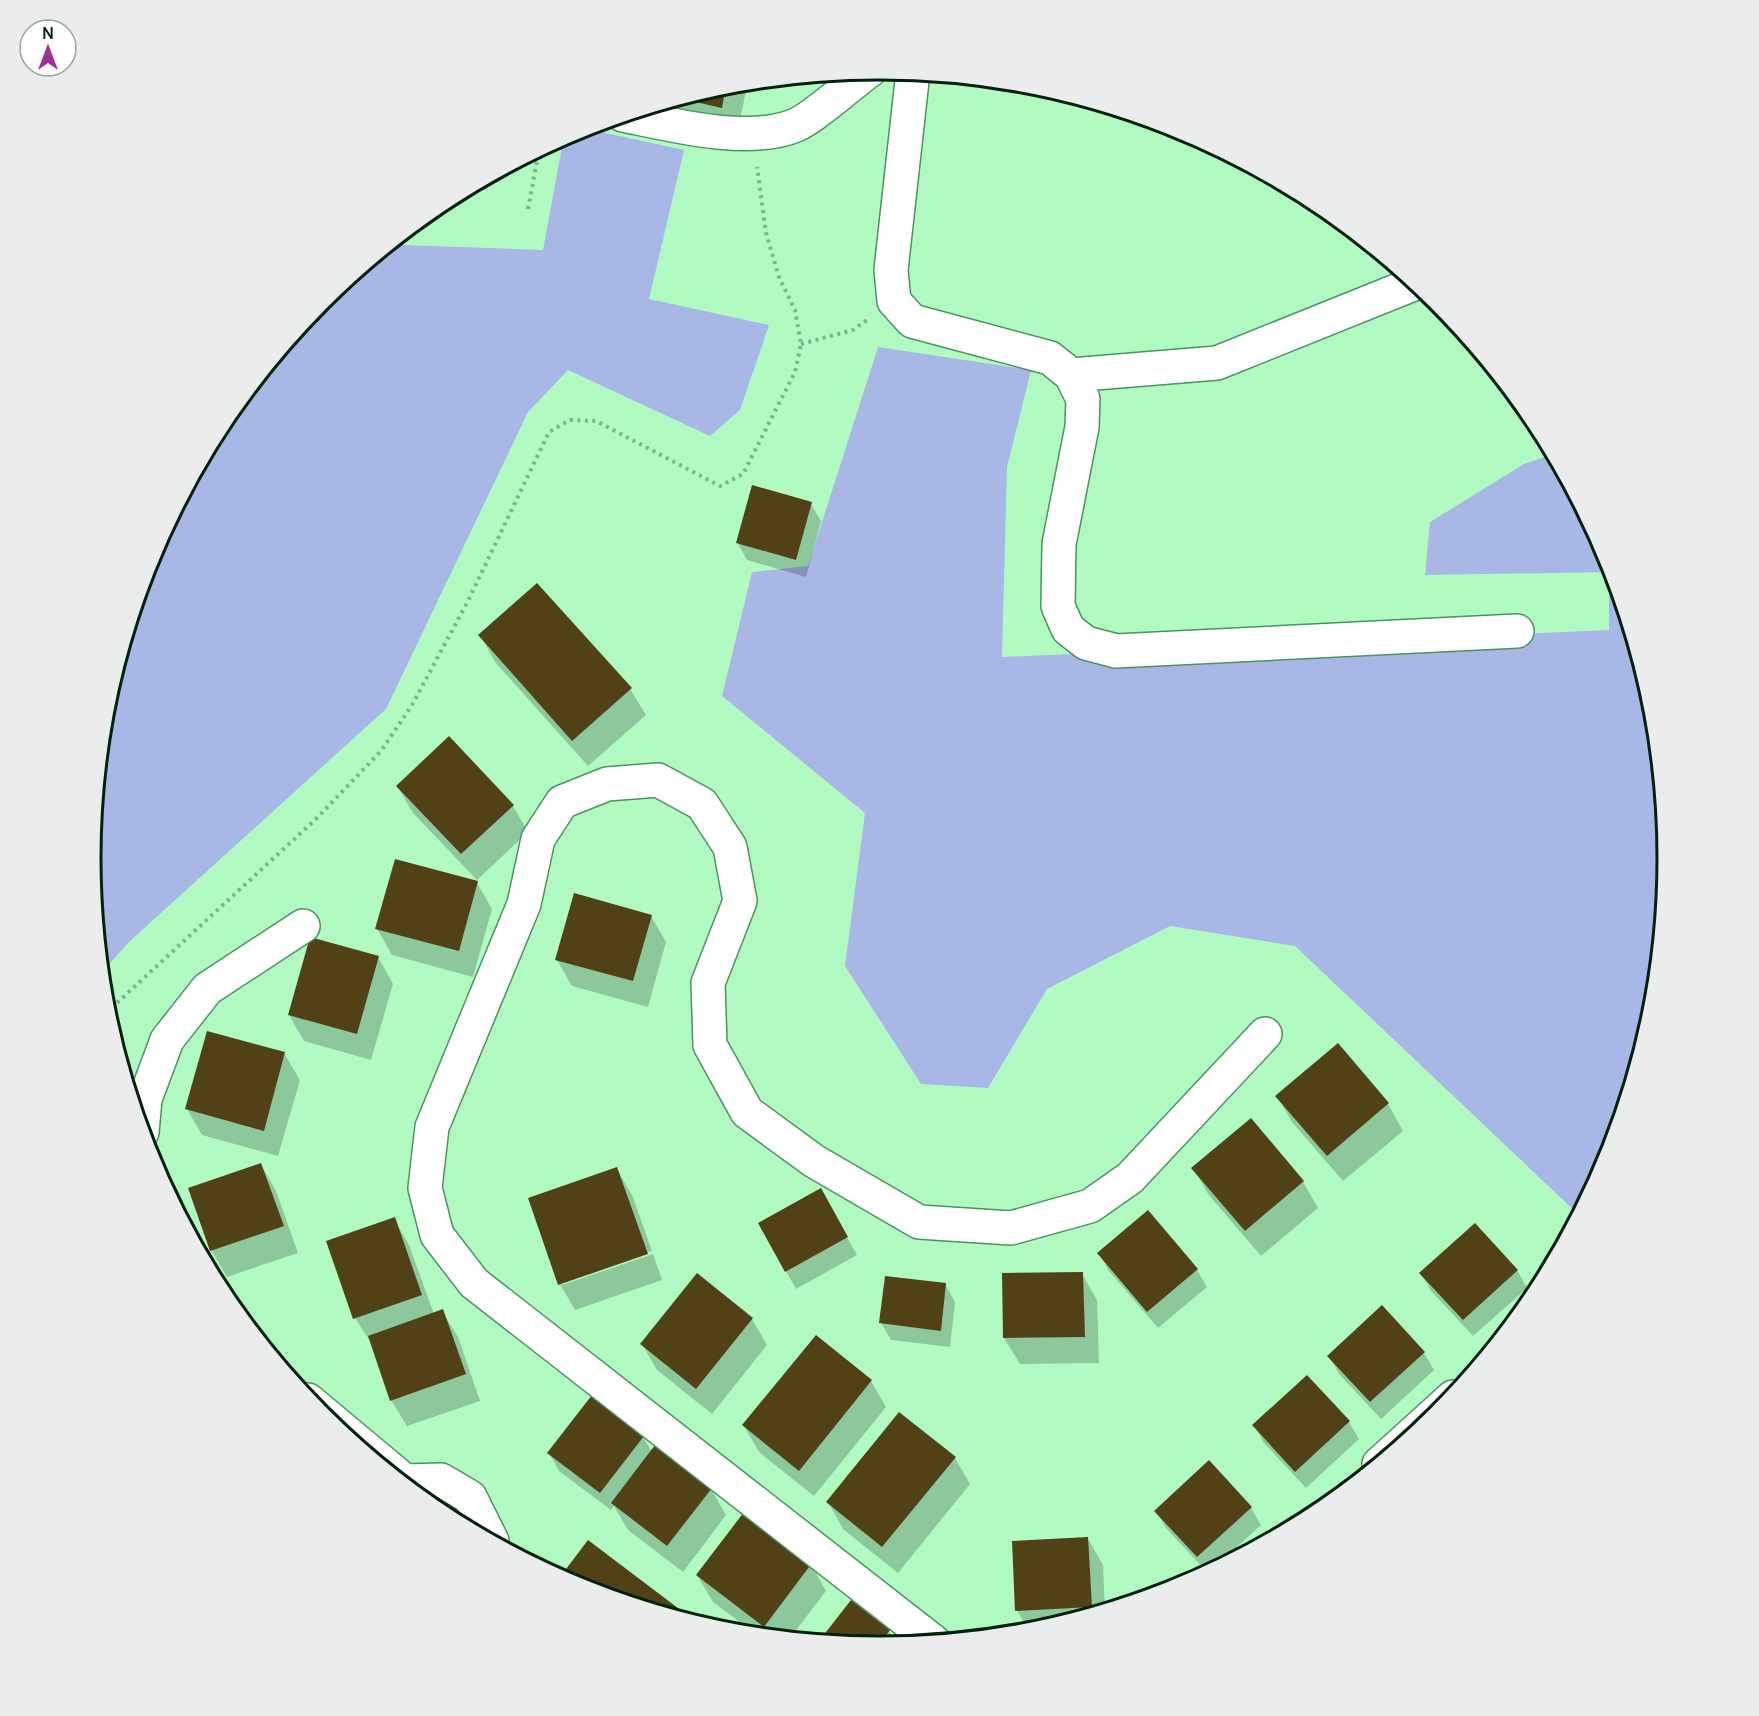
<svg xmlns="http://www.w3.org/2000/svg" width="1759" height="1716" font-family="Manrope,sans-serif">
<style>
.green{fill:#a9b7e6}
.shadow{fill:#0003}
.building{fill:#504216}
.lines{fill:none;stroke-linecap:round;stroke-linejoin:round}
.minor-casing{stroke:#4b9360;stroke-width:36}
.major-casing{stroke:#4b9360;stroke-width:36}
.path{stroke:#79b588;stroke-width:4;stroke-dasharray:3 4.5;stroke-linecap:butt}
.minor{stroke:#fff;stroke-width:33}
.major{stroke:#fff;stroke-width:33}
.rim{fill:none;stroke:#03210d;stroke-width:3}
</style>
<rect width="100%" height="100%" fill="#b1fbc3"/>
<g class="green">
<polygon points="583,128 684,150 649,299 769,325 740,410 710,436 568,370 528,412 386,709 130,941 102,972 91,858 106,704 151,556 224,419 322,300 393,241 403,245 543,250 564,136"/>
<polygon points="878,347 1031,370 1007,467 1002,657 1609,630 1609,572 1425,575 1430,522 1524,464 1554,454 1609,556 1653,704 1668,858 1653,1012 1608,1160 1579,1215 1295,946 1170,926 1047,989 988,1088 921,1084 845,966 865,813 722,696 752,572 808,566"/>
</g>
<g class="shadow">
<polygon points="748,82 737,133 647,108 726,84"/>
<polygon points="811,504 821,521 806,577 747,560 737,542"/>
<polygon points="480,635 630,689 646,715 588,766 495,662"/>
<polygon points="397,786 513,806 528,832 477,880 413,813"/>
<polygon points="477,883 492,909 473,977 392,955 377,929"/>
<polygon points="651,916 666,942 648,1007 572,986 557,960"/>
<polygon points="378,957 393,984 371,1060 304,1041 289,1015"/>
<polygon points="1338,1045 1388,1104 1403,1131 1343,1181 1292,1122 1277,1096"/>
<polygon points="284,1053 300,1080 278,1156 202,1135 187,1109"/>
<polygon points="261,1165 276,1191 298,1253 227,1277 212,1251 190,1189"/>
<polygon points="1193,1168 1303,1182 1318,1208 1261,1256 1208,1194"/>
<polygon points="617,1169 632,1195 652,1251 562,1282 562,1285 653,1254 662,1280 575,1310 560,1284"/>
<polygon points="820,1190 857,1255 796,1289 760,1224"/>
<polygon points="394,1219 409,1245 434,1314 442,1311 458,1337 480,1401 407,1426 391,1400 372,1344 355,1318"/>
<polygon points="1099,1253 1197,1270 1207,1287 1158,1328 1109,1271"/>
<polygon points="1517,1270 1527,1288 1473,1336 1431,1291 1421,1274"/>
<polygon points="1082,1274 1097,1300 1099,1363 1020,1364 1004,1338 1003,1275"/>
<polygon points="945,1284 955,1302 950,1347 891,1340 881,1323"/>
<polygon points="752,1319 767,1345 712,1414 657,1370 642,1344"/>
<polygon points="1424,1353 1434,1370 1381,1419 1339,1374 1329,1356"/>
<polygon points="871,1381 886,1407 814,1496 759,1452 744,1426"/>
<polygon points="1349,1422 1359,1439 1306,1488 1264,1443 1254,1425"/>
<polygon points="643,1437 652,1452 711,1489 726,1515 683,1572 628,1530 614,1506 611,1510 559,1471 549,1453"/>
<polygon points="955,1458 970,1484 898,1573 843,1529 828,1502"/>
<polygon points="1251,1508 1261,1525 1208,1573 1166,1528 1156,1511"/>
<polygon points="1088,1539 1103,1565 1105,1610 1029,1632 1017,1610"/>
<polygon points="811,1564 826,1591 790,1638 757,1635 713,1602 697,1575"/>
<polygon points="851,1602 889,1631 897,1645 879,1647 821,1641"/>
</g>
<g class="building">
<polygon points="726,84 722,108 678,98"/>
<polygon points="752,485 812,502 796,560 736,543"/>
<polygon points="537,583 632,688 572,741 478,635"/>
<polygon points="449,736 514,805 461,854 396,786"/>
<polygon points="395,859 478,881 459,951 375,929"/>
<polygon points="574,893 652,915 633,981 555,960"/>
<polygon points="310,937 379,956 357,1034 288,1015"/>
<polygon points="207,1031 285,1052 264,1131 185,1109"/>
<polygon points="1338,1043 1389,1103 1327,1156 1275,1096"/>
<polygon points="1251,1118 1304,1181 1245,1231 1191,1168"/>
<polygon points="261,1163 284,1226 210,1251 188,1188"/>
<polygon points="617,1167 648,1254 558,1285 528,1198"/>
<polygon points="821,1188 848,1237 785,1272 758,1223"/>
<polygon points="1148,1210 1198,1269 1147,1312 1097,1253"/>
<polygon points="395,1217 422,1295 353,1319 326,1241"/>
<polygon points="1475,1223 1518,1270 1463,1320 1419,1273"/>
<polygon points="1083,1272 1085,1337 1003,1338 1002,1273"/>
<polygon points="697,1273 753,1318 696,1389 640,1344"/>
<polygon points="885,1276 946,1283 941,1331 879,1323"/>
<polygon points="1382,1305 1425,1352 1370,1402 1327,1356"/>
<polygon points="443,1309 466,1374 390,1401 368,1336"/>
<polygon points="816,1335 872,1380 799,1471 742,1425"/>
<polygon points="1307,1375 1350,1421 1295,1472 1252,1425"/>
<polygon points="592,1395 644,1436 600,1493 547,1453"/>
<polygon points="899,1412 956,1457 882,1547 826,1502"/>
<polygon points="655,1445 712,1488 667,1546 611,1503"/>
<polygon points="1209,1460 1252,1507 1197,1557 1154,1511"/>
<polygon points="744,1512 812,1563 764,1627 696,1575"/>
<polygon points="1088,1537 1092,1607 1015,1611 1012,1541"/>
<polygon points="588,1540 699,1624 577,1587 560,1577"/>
<polygon points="851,1600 890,1630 877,1647 819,1641"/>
</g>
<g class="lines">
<g class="minor-casing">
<g id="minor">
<polyline points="913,72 891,270 894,301 912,321 1050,358 1071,375 1083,399 1082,427 1059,544 1058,606 1068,629 1086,643 1116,651 1517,631"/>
<polyline points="1071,375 1217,363 1416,283"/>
<polyline points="142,1132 145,1099 167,1040 207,989 303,926"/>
<polyline points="308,1400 405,1481"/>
<polyline points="1379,1464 1453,1397"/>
<polyline points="404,1484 405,1481 441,1480 470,1497 492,1541"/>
<polyline points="934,1642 474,1283 437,1235 425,1188 432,1127 524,904 538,839 562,802 607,784 658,780 702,804 730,847 740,901 708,983 710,1045 747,1112 814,1161 919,1222 1011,1228 1090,1206 1130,1178 1265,1034"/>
</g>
</g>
<g class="major-casing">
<path id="major" d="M 623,115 C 672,125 749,145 796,125 C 813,118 852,83 870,70"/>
</g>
<g class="path">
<polyline points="528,209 539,150"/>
<polyline points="801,344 853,330 867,320"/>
<polyline points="106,1013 316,819 381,751 412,705 468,601 549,432 570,420 596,421 720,486 743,474 795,372 801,344 795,310 779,277 766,233 757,167"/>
</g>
<use href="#minor" class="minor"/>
<use href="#major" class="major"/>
</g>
<path d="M0 0H1759V1716H0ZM101 858a778 778 0 1 1 1556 0a778 778 0 1 1-1556 0Z" fill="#ebedec" fill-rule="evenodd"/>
<path class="rim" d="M101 858a778 778 0 1 1 1556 0a778 778 0 1 1-1556 0Z"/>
<g transform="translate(48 48)"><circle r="28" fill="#ffffff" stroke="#9aa69e" stroke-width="1.5"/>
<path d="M0-4.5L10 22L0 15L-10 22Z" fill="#9c3293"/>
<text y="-9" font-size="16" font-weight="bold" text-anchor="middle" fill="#03210d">N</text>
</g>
</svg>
